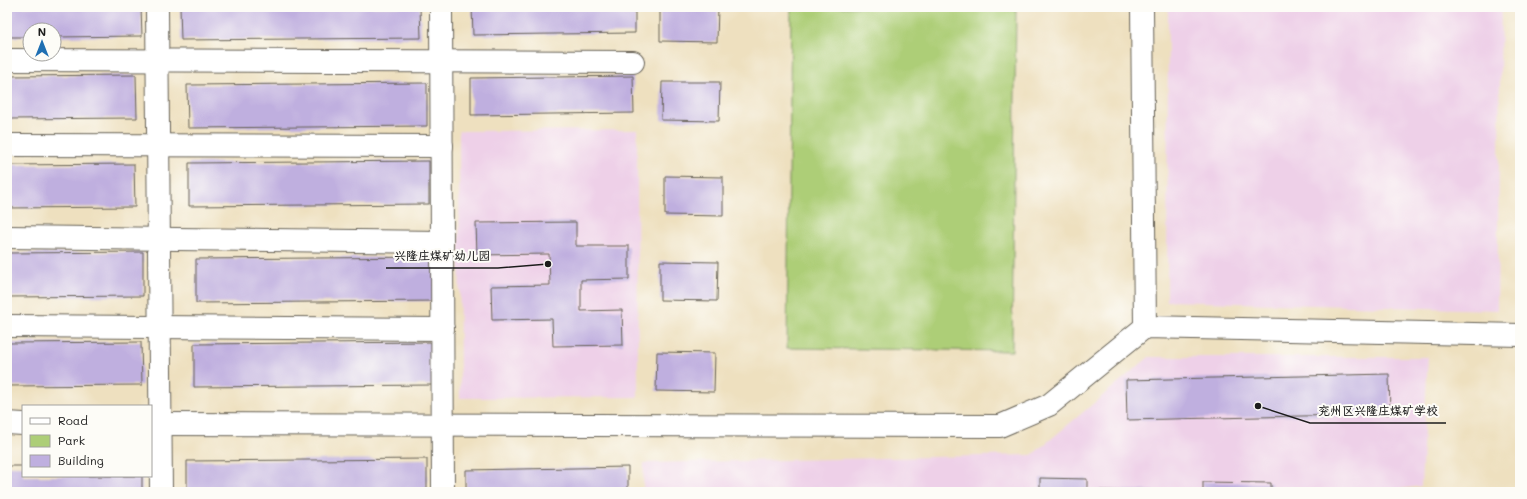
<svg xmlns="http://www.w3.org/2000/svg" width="1527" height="499" font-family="Mali,'LXGW WenKai TC',sans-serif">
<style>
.built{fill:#eed0e8}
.green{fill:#adce77;stroke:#64754a}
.building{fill:#bfafdf}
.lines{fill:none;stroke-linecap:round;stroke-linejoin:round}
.street-casing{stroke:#666155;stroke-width:24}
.secondary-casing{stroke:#666155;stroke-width:24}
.street{stroke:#fff;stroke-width:22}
.secondary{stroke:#fff;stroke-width:22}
.leader{fill:none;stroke:#1c1c1c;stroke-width:1.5}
.callout-dot{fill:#1c1c1c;stroke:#fdfcf7;stroke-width:1.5}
.callout-label{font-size:12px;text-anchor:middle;font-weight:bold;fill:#1c1c1c;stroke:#fdfcf7;stroke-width:4;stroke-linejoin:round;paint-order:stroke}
</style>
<rect width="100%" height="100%" fill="#fdfcf7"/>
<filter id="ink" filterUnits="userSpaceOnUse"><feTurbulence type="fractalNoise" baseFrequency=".025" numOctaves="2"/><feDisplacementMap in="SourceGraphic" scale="8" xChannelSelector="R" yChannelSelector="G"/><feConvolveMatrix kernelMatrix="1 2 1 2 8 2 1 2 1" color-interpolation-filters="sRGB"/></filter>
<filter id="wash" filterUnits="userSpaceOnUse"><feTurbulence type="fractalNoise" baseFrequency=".012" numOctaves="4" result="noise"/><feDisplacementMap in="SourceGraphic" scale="16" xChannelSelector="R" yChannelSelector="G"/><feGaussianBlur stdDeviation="0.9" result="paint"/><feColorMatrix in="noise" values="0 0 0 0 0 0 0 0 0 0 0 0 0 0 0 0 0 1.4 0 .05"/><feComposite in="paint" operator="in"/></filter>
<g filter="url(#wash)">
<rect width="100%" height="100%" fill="#eee0bf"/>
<g class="built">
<polygon points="1168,7 1501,7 1497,310 1167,301"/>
<polygon points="637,130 638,397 460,398 459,131"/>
<polygon points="1149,357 1428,357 1421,486 1379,492 643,492 644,463 1032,455"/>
</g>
<polygon class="green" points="791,7 1016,7 1012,351 787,348"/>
<g id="blocks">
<g class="building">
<polygon points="7,7 141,7 142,36 54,37 54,30 30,30 30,37 7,37"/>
<polygon points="180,7 420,7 421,38 181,40"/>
<polygon points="472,7 635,7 635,33 473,35"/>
<polygon points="660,7 718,7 717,42 660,41"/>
<polygon points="136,75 137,118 7,119 7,76"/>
<polygon points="633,76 634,113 471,115 471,78"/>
<polygon points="662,82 720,82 719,121 661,120"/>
<polygon points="427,83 427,126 188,128 187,85"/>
<polygon points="429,161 429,204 189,206 189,163"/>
<polygon points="134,164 135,207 7,208 7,165"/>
<polygon points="665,176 723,177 723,216 665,215"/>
<polygon points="576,222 576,246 629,246 629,279 581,280 581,311 622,310 623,345 553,346 552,319 492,320 491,286 550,285 549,254 477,255 476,223"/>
<polygon points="143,252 143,296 7,297 7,253"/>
<polygon points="435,257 436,301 196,303 196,259"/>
<polygon points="660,261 718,262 717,301 660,300"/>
<polygon points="141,342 142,385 7,386 7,343"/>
<polygon points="434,342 434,385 194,387 194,344"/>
<polygon points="657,352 715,353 714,392 656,391"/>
<polygon points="1389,374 1390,414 1127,420 1126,380"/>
<polygon points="427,459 427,492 187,492 187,461"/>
<polygon points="7,466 23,466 23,476 142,476 142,492 7,492"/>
<polygon points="628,467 628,492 466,492 466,470"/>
<polygon points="1040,478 1087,479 1087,490 1155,491 1155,492 1040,492"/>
<polygon points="1203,482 1271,483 1271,492 1203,492"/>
</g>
</g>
</g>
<g filter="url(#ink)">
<use href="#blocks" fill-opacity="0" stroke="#666155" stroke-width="1"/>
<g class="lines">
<g class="street-casing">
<g id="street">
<polyline points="157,7 161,492"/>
<polyline points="441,7 443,492"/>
<polyline points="7,60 633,62"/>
<polyline points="7,145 442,146"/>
<polyline points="7,237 442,242"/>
<polyline points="7,326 443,329"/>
</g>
</g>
<g class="secondary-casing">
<g id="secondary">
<polyline points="1142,7 1145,327"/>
<polyline points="7,423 23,424"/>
<polyline points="151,424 1000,426 1049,405 1145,327 1520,335"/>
</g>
</g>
<use href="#street" class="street"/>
<use href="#secondary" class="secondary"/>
</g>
</g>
<path class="leader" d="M548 264L498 268H386M1258 406L1310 423H1446"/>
<g class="callout-dot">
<circle cx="548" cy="264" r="4"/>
<circle cx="1258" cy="406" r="4"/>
</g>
<g class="callout-label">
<text x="442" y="260">兴隆庄煤矿幼儿园</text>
<text x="1378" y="415">兖州区兴隆庄煤矿学校</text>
</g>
<rect width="1527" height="499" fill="none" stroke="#fdfcf7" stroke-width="24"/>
<rect x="22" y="405" width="130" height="72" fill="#fdfcf7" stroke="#a3a29f"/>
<rect x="30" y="418" width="20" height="6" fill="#ffffff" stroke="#a3a29f"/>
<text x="58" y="425" font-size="12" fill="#1c1c1c">Road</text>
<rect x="30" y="435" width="20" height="12" fill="#adce77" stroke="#a3a29f"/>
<text x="58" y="445" font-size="12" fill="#1c1c1c">Park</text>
<rect x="30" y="455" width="20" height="12" fill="#bfafdf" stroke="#a3a29f"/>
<text x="58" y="465" font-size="12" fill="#1c1c1c">Building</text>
<g transform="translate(42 42)"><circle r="19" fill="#fdfcf7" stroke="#a3a29f"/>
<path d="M0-3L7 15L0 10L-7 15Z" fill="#1f6fb2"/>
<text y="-6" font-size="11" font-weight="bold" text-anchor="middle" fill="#1c1c1c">N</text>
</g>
</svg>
